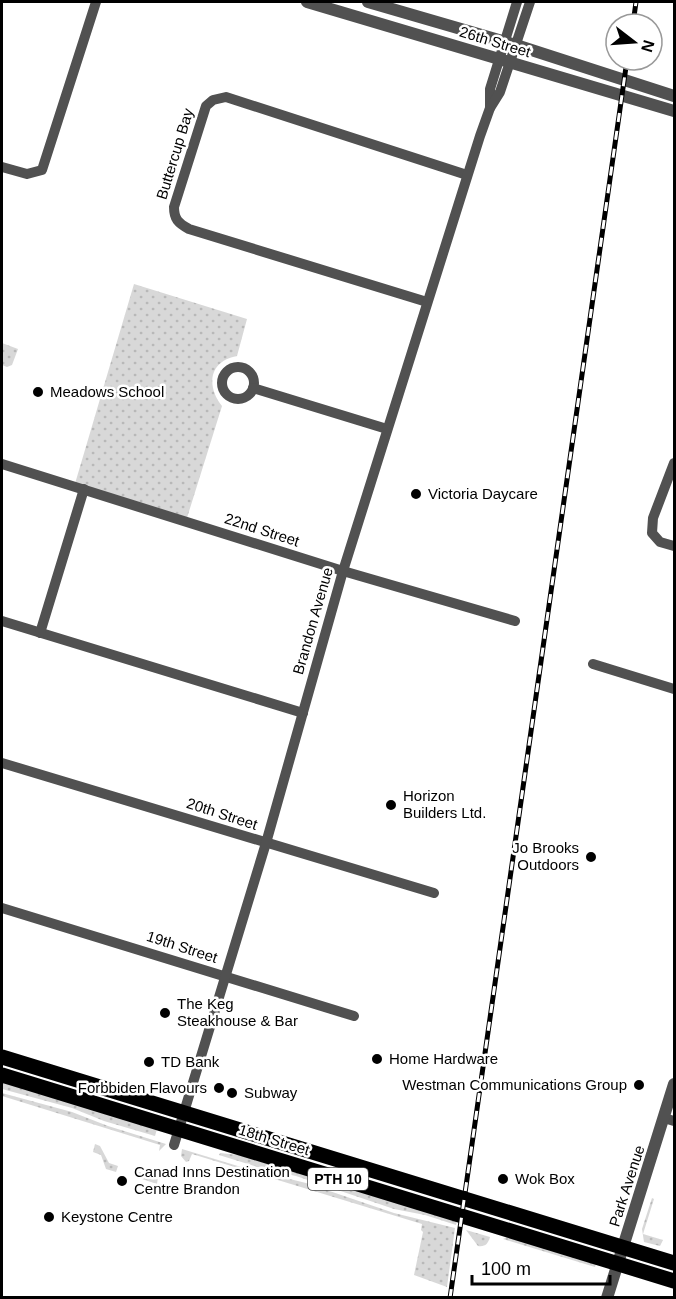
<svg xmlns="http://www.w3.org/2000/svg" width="676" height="1299" font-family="Arial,sans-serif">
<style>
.grass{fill:url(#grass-dots)}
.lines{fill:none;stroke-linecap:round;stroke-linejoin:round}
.minor{stroke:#515151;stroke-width:10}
.tertiary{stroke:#515151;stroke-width:12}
.primary{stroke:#000;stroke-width:15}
.rail-casing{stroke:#000;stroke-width:5}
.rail{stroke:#fff;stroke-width:3;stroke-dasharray:9;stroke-linecap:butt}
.poi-dot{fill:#000;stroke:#fff;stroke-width:2}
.labels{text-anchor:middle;stroke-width:5;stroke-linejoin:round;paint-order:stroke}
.shield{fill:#fff;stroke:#4c4c4c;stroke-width:1.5}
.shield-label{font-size:14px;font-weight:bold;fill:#000}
.street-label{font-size:15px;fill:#000;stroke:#fff}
.poi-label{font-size:15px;fill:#000;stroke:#fff;text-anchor:start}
</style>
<defs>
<pattern id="grass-dots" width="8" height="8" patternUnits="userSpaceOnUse" patternTransform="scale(1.5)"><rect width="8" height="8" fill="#d8d8d8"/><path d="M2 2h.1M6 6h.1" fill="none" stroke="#b8b8b8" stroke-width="1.8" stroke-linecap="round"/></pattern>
</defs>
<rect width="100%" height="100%" fill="#fff"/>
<g class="grass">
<path d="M 134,284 L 247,319 L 237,356 C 209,361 206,386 222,406 L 186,521 L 74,487 Z"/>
<polygon points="2,343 18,349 12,365 7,367 2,365"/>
<polygon points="2,1081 157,1129 155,1136 104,1121 72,1108 2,1089"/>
<polygon points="2,1093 72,1112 108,1126 166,1144 159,1151 160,1145 2,1096"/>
<polygon points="95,1144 100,1146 109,1163 118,1166 116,1172 106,1169 101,1155 93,1152"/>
<polygon points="182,1149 241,1167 306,1183 394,1213 455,1228 447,1287 414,1275 423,1232 421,1230 422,1224 192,1154 189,1161 186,1162 181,1156"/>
<polygon points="220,1153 239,1155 457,1221 456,1225 425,1215 394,1209 296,1176 267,1170 219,1155"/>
<polygon points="138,1172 146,1174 154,1172 158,1177 157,1184 136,1177"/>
<polygon points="652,1198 654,1199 643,1234 663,1240 660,1246 644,1242 642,1229"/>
<path d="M 466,1230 L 490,1237 C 488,1244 485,1247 478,1246 Z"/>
<polygon points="507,1237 596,1264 595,1267 503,1239"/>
</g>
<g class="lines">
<g class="minor">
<polyline points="490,108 490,89 517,2"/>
<polyline points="2,167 27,174 42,170 96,2"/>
<path d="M 427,302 L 189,229 C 178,223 174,219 174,207 L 206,106 L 213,100 L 226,97 L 467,175"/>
<circle cx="238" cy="383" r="16"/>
<polyline points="253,388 387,429"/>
<polyline points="674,463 653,518 652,533 660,542 674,546"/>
<polyline points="2,464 343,571 515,621"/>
<polyline points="2,621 303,713"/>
<polyline points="40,633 84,489"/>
<polyline points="593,664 674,689"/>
<polyline points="2,763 434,893"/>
<polyline points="2,908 354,1016"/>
<polyline points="664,1118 674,1121"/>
<polyline points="174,1145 266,843 343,571 480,136 490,108 500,92 530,2"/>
</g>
<g class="tertiary">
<polyline points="307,2 674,111"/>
<polyline points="368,2 516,45 674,96"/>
<polyline points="607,1298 674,1084"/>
</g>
<g class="primary">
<polyline points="2,1057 674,1263"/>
<polyline points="2,1075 674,1281"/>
</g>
<g class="rail-casing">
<g id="rail">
<polyline points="633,24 636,2"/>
<polyline points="450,1298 627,60"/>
</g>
</g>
<use href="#rail" class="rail"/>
</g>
<g class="poi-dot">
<circle cx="38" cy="392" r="6"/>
<circle cx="416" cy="494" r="6"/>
<circle cx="391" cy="805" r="6"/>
<circle cx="591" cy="857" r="6"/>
<circle cx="165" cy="1013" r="6"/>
<circle cx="377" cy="1059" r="6"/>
<circle cx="149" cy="1062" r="6"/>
<circle cx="639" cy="1085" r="6"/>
<circle cx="219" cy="1088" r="6"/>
<circle cx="232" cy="1093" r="6"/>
<circle cx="503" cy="1179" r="6"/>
<circle cx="122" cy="1181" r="6"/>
<circle cx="49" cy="1217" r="6"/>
</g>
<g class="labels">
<rect class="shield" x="308" y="1168" width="60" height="22" rx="4.5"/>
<g class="shield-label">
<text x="338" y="1184">PTH 10</text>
</g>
<g class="street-label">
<text transform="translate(495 42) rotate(17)" y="5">26th Street</text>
<text transform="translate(175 154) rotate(-73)" y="5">Buttercup Bay</text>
<text transform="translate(262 530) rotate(18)" y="5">22nd Street</text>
<text transform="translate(313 621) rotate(-74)" y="5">Brandon Avenue</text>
<text transform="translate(222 814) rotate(18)" y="5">20th Street</text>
<text transform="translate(182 947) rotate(18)" y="5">19th Street</text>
<text transform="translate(274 1140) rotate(17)" y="5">18th Street</text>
<text transform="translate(627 1186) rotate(-72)" y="5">Park Avenue</text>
</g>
<g class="poi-label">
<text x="50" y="397">Meadows School</text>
<text x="428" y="499">Victoria Daycare</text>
<text x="403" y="801">Horizon<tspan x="403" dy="17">Builders Ltd.</tspan></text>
<text x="579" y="853" text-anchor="end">Jo Brooks<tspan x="579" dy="17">Outdoors</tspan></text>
<text x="177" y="1009">The Keg<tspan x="177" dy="17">Steakhouse &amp; Bar</tspan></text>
<text x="389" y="1064">Home Hardware</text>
<text x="161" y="1067">TD Bank</text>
<text x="627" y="1090" text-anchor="end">Westman Communications Group</text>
<text x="207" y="1093" text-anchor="end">Forbbiden Flavours</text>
<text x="244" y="1098">Subway</text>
<text x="134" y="1177">Canad Inns Destination<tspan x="134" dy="17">Centre Brandon</tspan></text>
<text x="515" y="1184">Wok Box</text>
<text x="61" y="1222">Keystone Centre</text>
</g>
</g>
<rect width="676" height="1299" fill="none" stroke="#000000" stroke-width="6"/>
<g transform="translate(634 42) rotate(107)"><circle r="28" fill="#ffffff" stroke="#999999" stroke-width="1.5"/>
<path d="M0-4.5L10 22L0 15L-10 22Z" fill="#000000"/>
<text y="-9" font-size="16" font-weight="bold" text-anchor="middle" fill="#000000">N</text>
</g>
<path d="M472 1275v9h138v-9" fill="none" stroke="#000000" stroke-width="3"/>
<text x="481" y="1275" font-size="18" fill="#000000" stroke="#ffffff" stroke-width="4.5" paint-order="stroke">100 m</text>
</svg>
